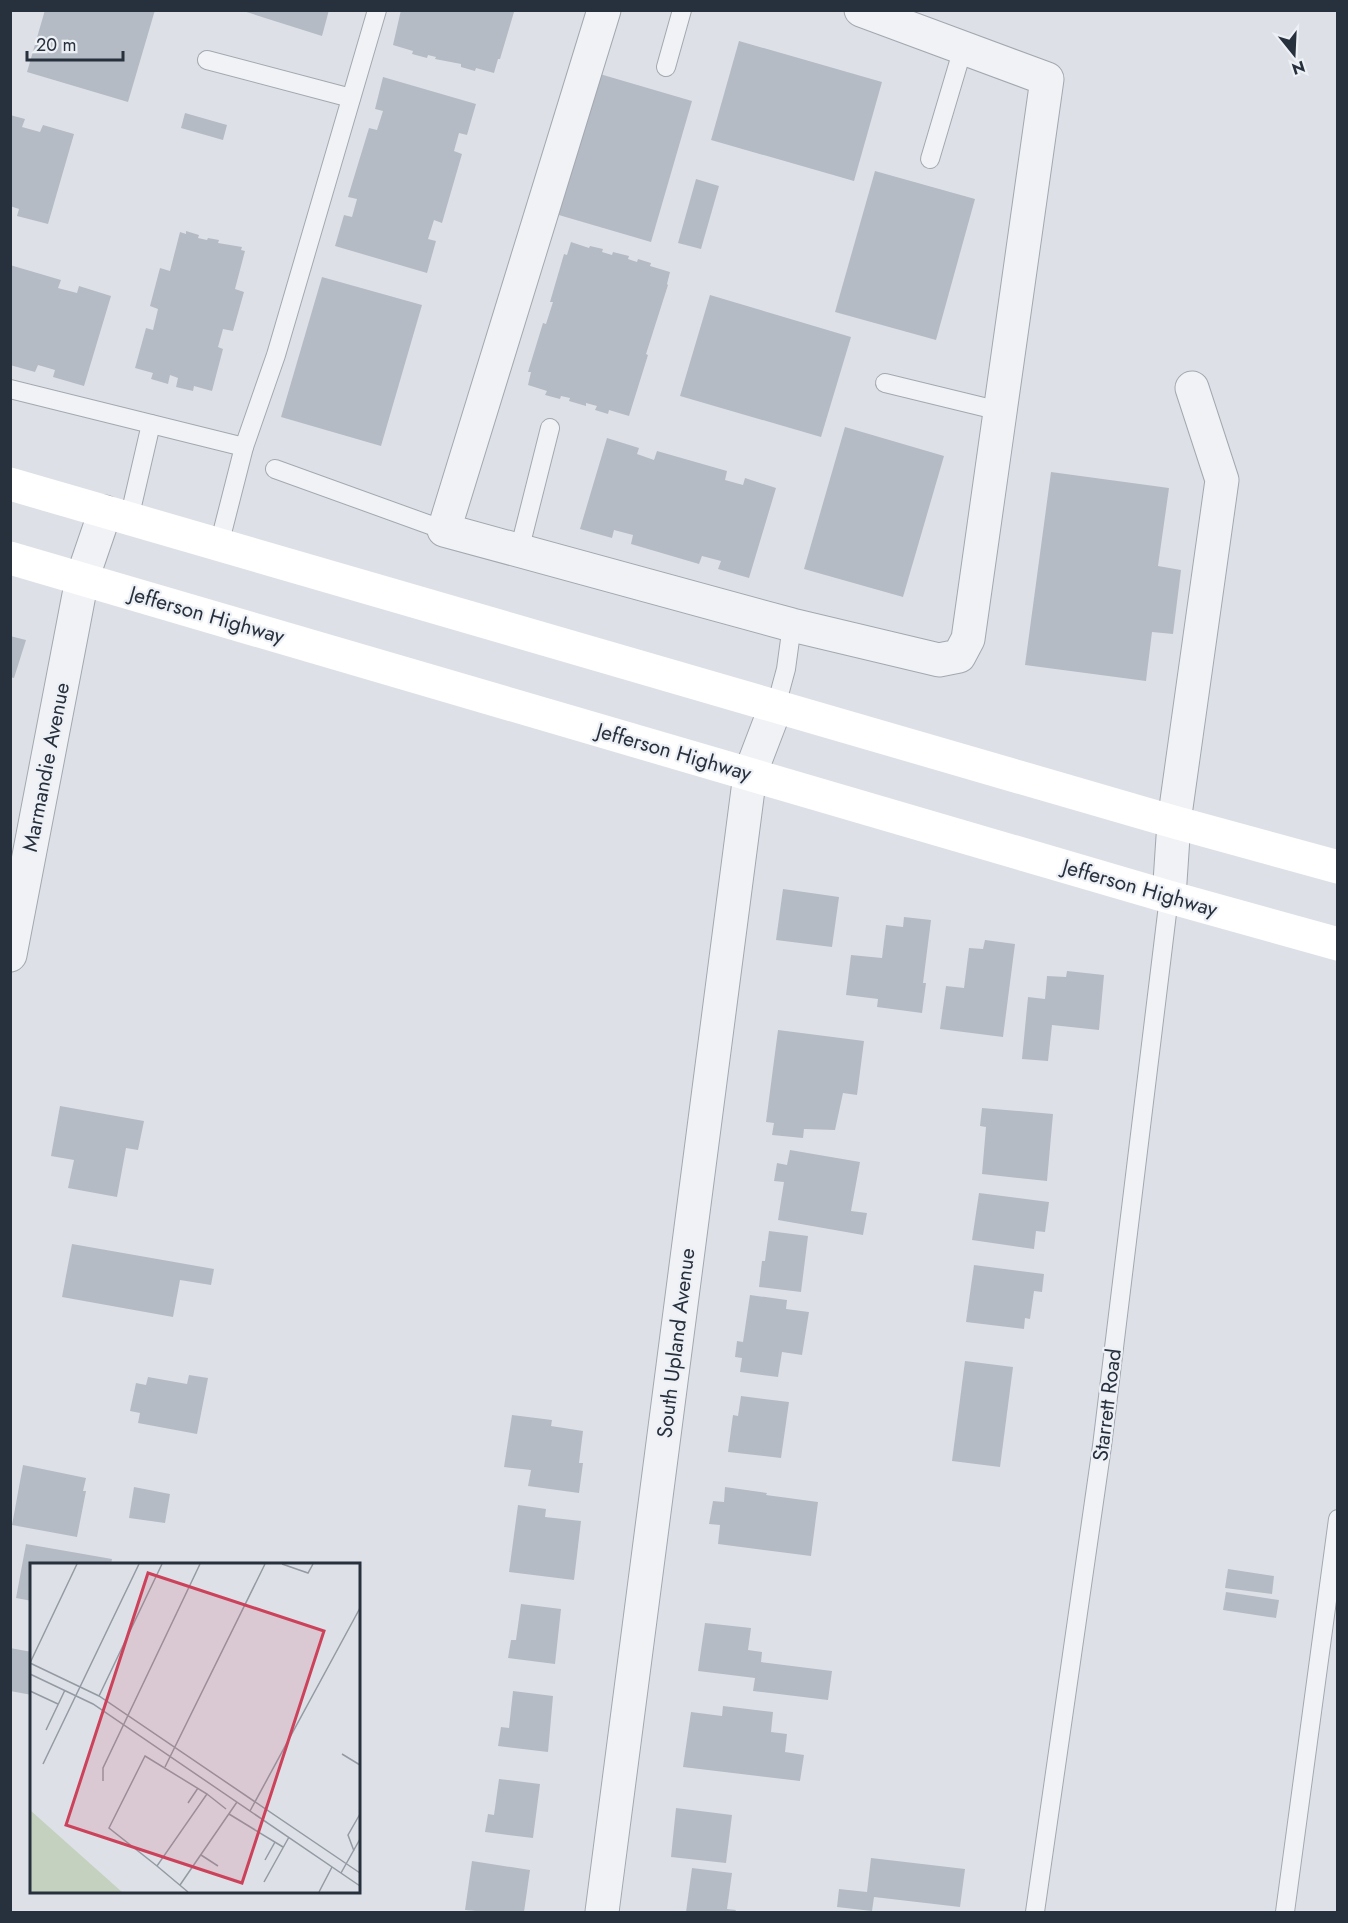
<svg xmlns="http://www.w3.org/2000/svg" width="1348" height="1923" font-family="Jost,sans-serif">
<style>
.building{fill:#b5bbc4}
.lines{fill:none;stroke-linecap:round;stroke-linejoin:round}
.service-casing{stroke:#a3a8b1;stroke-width:20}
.minor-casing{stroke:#a3a8b1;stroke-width:35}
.service{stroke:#f0f2f5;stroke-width:18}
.minor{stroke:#f0f2f5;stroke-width:33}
.secondary{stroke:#fff;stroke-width:33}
.labels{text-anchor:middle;stroke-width:4.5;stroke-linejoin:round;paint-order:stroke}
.street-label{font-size:21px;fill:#27303d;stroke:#edf0f5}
.inset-road{fill:none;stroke:#949aa3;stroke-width:1.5}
.view{fill:#cc425b;fill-opacity:0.15;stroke:#cc425b;stroke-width:3}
.inset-edge{fill:none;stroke:#27303d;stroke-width:3}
</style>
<rect width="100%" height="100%" fill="#dde1e7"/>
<g class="building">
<polygon points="45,10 155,10 128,102 27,72"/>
<polygon points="240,10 329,10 322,36"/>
<polygon points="401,10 513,10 514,12 500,59 498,59 494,73 476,68 475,71 461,67 461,64 435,59 436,57 428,55 427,58 412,54 413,51 393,45"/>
<polygon points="739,41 882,82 854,181 711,140"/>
<polygon points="593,72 692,101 651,242 552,213"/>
<polygon points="383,77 476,104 467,135 459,133 454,151 462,154 442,223 434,220 428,239 436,241 427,273 335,246 344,215 352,217 357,199 348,197 369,128 377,130 383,111 375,109"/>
<polygon points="185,113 227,125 223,140 181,128"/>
<polygon points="10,115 25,119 22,127 40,132 43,125 74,134 48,224 17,216 19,209 10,206"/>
<polygon points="875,171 975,199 936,340 835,312"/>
<polygon points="696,179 719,186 701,249 678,243"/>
<polygon points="186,231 199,235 198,238 207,240 208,238 219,240 218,243 242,247 241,250 245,251 235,289 244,292 233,331 223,329 218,347 223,349 212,391 194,386 193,391 176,387 178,378 170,375 168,384 151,379 153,373 135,368 146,328 153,330 158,309 150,306 160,268 170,271 180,232 186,234"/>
<polygon points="571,242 589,248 590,246 603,249 602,252 612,255 613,252 629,256 628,259 637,262 638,259 651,263 650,266 670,272 667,284 668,285 646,354 648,355 629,416 609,410 608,414 595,410 597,406 586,403 586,406 569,401 570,398 561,396 560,399 545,395 547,391 528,385 531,372 528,372 543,323 546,324 553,302 550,302 564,254 567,255"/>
<polygon points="10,265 61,280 58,288 77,293 79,286 111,296 84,386 53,377 55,370 38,365 35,372 10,365"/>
<polygon points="322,277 422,305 381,446 281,417"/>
<polygon points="710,295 851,337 821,437 680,396"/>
<polygon points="845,427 944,456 903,597 804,569"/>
<polygon points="607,438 639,448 637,454 654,460 657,451 727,471 725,480 743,485 745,478 776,488 749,578 718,569 721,561 702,556 699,564 631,544 633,535 614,530 612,538 580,529"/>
<polygon points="1051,472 1169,488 1158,566 1181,570 1173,634 1152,632 1146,681 1025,665"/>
<polygon points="10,636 26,640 14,678 10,677"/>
<polygon points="783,889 839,897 832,947 776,940"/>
<polygon points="904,917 931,920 923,983 926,983 922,1013 877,1007 878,999 846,995 851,955 882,958 886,925 903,927"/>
<polygon points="985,940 1015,944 1003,1037 940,1029 946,986 964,988 969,948 983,949"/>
<polygon points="1067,971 1104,975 1099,1030 1052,1025 1048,1061 1022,1059 1028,997 1045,999 1047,976 1066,977"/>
<polygon points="778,1030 864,1041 857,1095 843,1093 835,1130 804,1129 803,1138 772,1135 774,1123 766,1122"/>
<polygon points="60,1106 144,1121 138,1150 126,1148 117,1197 68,1188 74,1160 51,1156"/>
<polygon points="982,1108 1053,1114 1047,1181 982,1174 986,1127 980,1126"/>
<polygon points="790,1150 860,1162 851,1211 867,1213 863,1235 778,1220 784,1182 774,1181 777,1163 787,1165"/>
<polygon points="979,1193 1049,1202 1045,1232 1036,1231 1034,1249 972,1240"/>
<polygon points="769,1231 808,1236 801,1292 759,1287 762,1261 765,1261"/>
<polygon points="72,1244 214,1269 211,1285 180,1280 173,1317 62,1297"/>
<polygon points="974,1265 1044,1274 1042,1292 1034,1291 1030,1319 1025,1318 1024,1329 966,1322"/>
<polygon points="750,1295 787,1300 786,1309 809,1312 802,1355 782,1352 778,1377 740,1372 742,1358 735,1357 737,1341 743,1342"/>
<polygon points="965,1361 1013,1367 1000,1467 952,1461"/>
<polygon points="189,1375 208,1378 197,1434 138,1423 140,1413 130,1411 136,1383 146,1385 148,1377 187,1384"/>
<polygon points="741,1396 789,1402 781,1458 728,1452 733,1415 738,1416"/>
<polygon points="512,1415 552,1420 551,1426 583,1431 579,1463 583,1463 579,1493 528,1486 531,1470 504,1467"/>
<polygon points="23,1465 86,1478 83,1491 86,1491 77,1537 12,1525"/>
<polygon points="134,1487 170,1494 165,1523 129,1518"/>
<polygon points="725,1487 767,1493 766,1495 818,1502 811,1556 718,1544 720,1525 709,1524 713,1501 724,1502"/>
<polygon points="518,1505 546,1509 545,1517 581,1521 574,1580 509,1572"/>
<polygon points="26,1544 112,1559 111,1564 32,1564 32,1601 16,1598"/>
<polygon points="1228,1569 1274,1576 1272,1594 1225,1588"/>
<polygon points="1226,1592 1279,1600 1276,1618 1223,1610"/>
<polygon points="521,1604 561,1609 555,1664 508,1658 511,1640 516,1640"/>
<polygon points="705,1623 751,1628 748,1650 762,1652 761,1662 832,1671 828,1700 753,1691 755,1678 698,1671"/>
<polygon points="10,1648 32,1652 32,1695 10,1691"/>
<polygon points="513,1691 553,1696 548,1752 498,1746 501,1727 509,1728"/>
<polygon points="723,1706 773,1712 771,1732 787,1734 785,1752 804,1755 800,1781 683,1767 691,1712 722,1716"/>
<polygon points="499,1779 540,1784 533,1838 485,1832 488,1814 494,1815"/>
<polygon points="676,1808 732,1815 726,1863 671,1857"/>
<polygon points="871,1858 965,1869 960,1907 874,1897 872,1911 837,1907 839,1889 867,1892"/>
<polygon points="472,1861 530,1870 524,1912 476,1912 476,1911 465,1910"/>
<polygon points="692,1868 732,1873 727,1909 736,1910 735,1912 686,1912"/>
</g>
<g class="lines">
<g class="service-casing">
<g id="service">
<polyline points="207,60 351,98"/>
<polyline points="666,67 682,10"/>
<polyline points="930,159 963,48"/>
<polyline points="885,383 1000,411"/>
<polyline points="10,389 244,447"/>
<polyline points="275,469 444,530"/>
<polyline points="129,519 151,424"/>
<polyline points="219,545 244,447 276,355 377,10"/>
<polyline points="519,551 550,428"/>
<polyline points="776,706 786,669 792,625"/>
<polyline points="1035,1912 1102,1446 1169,897"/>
<polyline points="1285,1912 1338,1519"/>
</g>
</g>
<g class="minor-casing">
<g id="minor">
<polyline points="604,10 444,530 792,625 939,660 959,656 968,639 1047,79 861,10"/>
<polyline points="1169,897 1174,822 1222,480 1192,388"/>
<polyline points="10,955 82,579 105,512"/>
<polyline points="602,1912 750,774 776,706"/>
</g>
</g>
<use href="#service" class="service"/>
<use href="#minor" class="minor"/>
<g class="secondary">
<polyline points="10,484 1174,822 1338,867"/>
<polyline points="10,558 1169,897 1338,944"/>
</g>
</g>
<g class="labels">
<g class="street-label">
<text transform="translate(207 615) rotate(16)" y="7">Jefferson Highway</text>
<text transform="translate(674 752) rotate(16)" y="7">Jefferson Highway</text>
<text transform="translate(46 767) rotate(-79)" y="7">Marmandie Avenue</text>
<text transform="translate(1140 888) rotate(16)" y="7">Jefferson Highway</text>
<text transform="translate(676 1343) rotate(-83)" y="7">South Upland Avenue</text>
<text transform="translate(1107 1405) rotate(-83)" y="7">Starrett Road</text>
</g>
</g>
<g transform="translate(30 1563)">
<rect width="330" height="330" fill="#dde1e7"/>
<path d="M 0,247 L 92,329 L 0,329 Z" fill="#c4d1bf"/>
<path class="inset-road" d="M 252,1 L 278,10 L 283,1M 0,100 L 47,1M 0,100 L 69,133 L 330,310M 0,111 L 63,141 L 330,323M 0,128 L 28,141M 69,133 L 132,1M 16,167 L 35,127M 312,191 L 330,202M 115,193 L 177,231 L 127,303 L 79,265 ZM 13,201 L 109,1M 135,204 L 235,1M 73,218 L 73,205 L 170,1M 177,231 L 196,246M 158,240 L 168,225M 220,248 L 330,45M 199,251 L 253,284M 324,288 L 318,272 L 330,251M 171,292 L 188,303M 235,297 L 245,279M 127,303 L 158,329M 311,310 L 330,276M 234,319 L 259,274M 150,322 L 207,239M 289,329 L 302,304"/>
<path class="view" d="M 118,10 L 294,68 L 212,320 L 36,262 Z"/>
<rect width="330" height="330" class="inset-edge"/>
</g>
<rect width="1348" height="1923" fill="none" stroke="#27303d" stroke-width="24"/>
<g transform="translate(1294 54) rotate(162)" stroke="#edf0f5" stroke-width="4.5" paint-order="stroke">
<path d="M0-4.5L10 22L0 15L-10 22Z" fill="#27303d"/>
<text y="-9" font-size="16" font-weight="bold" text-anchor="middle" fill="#27303d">N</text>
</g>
<path d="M27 51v9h96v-9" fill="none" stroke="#27303d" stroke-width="3"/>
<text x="36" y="51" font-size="18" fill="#27303d" stroke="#edf0f5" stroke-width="4.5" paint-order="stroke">20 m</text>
</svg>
